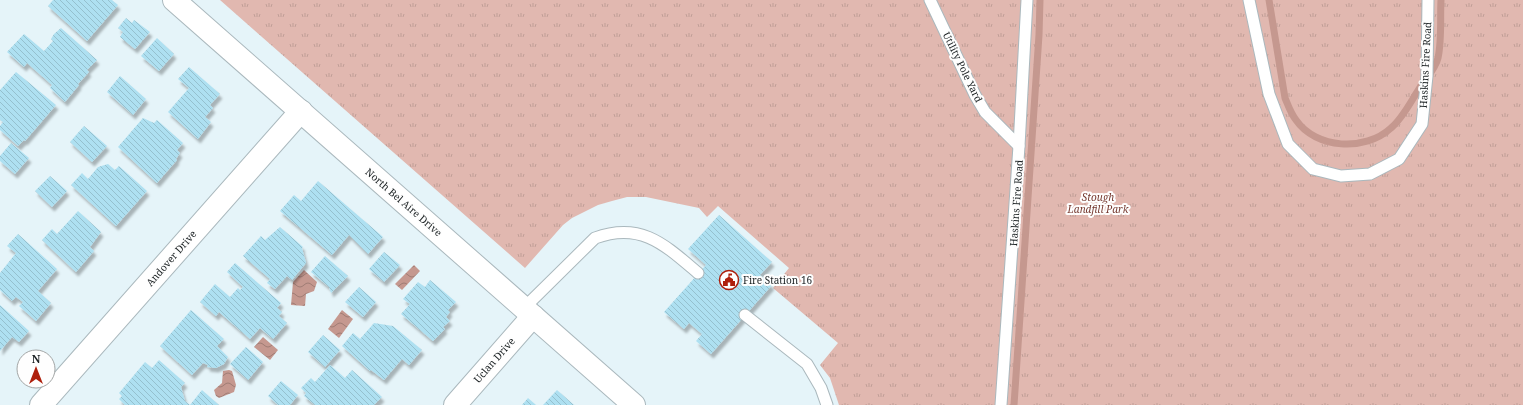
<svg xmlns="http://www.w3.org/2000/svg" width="1523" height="405" font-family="'Noto Serif',serif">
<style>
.park{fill:url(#park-tufts)}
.water{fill:url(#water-waves)}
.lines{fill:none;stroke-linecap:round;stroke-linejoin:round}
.stream{stroke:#c5988f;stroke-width:7}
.building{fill:url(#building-back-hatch);filter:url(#shadow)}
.service-casing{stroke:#aab8bd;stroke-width:13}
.minor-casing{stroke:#aab8bd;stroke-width:24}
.service{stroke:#fff;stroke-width:11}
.minor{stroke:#fff;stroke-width:22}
.labels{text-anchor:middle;stroke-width:4;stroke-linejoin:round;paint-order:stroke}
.street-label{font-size:10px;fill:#1b2123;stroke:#fefefe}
.park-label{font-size:10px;font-style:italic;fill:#763a30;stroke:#fefefe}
.poi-label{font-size:10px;fill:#1b2123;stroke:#fefefe;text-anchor:start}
</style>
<defs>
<pattern id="park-tufts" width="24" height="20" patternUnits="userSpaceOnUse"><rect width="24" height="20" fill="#e1b8b0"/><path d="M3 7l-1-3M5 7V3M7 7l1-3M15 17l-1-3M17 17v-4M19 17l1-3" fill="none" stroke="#c09e97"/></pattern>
<pattern id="water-waves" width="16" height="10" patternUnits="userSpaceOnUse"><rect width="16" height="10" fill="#c5988f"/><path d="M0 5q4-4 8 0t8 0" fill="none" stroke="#9f7c74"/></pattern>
<pattern id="building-back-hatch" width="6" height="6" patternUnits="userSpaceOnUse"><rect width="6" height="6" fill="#aee0f1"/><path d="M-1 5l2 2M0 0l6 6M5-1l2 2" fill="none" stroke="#95c0ce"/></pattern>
<filter id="shadow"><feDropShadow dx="2.5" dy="4.5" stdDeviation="1" flood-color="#0004"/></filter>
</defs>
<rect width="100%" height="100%" fill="#e5f4f9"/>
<polygon class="park" points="220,0 1523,0 1523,405 839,405 830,378 820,365 838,343 773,288 789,268 718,206 707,217 699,208 646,197 627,197 612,201 598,205 572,218 563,225 525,268"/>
<g class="water">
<polygon points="414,265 420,271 402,290 395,284"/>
<polygon points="304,270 317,282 314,291 306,294 305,306 291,305 293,282"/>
<polygon points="342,310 353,319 339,338 328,329"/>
<polygon points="263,337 278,350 270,360 254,347"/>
<polygon points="229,370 232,371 236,385 234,392 219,398 216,396 214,390 222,383 223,371"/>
</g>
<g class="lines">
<g class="stream">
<path d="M 1269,0 L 1285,98 C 1288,105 1291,114 1296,120 C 1316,149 1365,152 1391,128 C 1403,118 1411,101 1419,89 C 1425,80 1436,68 1438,58 C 1442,40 1440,18 1441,0"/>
<polyline points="1014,405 1039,35 1040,0"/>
</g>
</g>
<g class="building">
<polygon points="53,0 112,0 118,5 87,41 48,6"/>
<polygon points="126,18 132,23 134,20 150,32 135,49 120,37 123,32 118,28"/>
<polygon points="61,28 97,60 87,70 89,72 78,84 79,85 65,102 50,88 52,85 27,63 24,67 7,52 24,34 44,51 53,41 51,39 54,34"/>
<polygon points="157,38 174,54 159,71 141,56"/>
<polygon points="189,67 220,94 210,105 213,108 205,117 211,122 198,139 168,112 189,88 178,79"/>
<polygon points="16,72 56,105 25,141 24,140 18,146 0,130 0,126 3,122 0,120 0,90"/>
<polygon points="120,76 146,99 133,115 107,92"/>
<polygon points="143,118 154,123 157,120 183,143 177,150 180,153 176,159 177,160 157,183 118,147"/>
<polygon points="84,126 107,146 92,162 70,142"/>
<polygon points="11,143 29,158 15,174 0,161 0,156"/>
<polygon points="108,164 115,170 119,166 147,191 116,226 71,185 82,173 88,179 98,167"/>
<polygon points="50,176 67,191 52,207 35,191"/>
<polygon points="318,181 383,237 368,254 349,235 332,255 280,211 294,195 301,201"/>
<polygon points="78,211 101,232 90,247 94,251 76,272 42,240 52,229 57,234"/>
<polygon points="719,215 772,262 760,275 772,285 711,354 696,341 702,334 689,323 684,329 664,312 706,265 688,249"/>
<polygon points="280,227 303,247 302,248 306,263 292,280 287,276 275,289 267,283 270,279 243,256 261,236 265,240"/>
<polygon points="18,234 57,269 38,291 51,303 36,321 19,306 23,302 16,297 12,301 0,290 0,273 16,253 7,246"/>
<polygon points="384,252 400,265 384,282 369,269"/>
<polygon points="325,256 348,276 331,293 329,287 311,272"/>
<polygon points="235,263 281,303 277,308 282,312 279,316 287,323 273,339 260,328 250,339 219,312 216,316 200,302 215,284 230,297 238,288 240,290 243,287 227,272"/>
<polygon points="430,280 456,302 448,310 450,312 446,317 450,321 443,327 445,329 433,341 401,314 410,304 403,299 418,282 425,287"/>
<polygon points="359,287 376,302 363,317 345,302"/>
<polygon points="0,305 29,331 19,342 12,337 0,351"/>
<polygon points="191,310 224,339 217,346 228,357 224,364 216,368 207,367 208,365 203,363 192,375 160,346"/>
<polygon points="374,323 393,326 422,350 409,365 402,359 384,380 371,370 370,371 342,346 353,333 360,339"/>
<polygon points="323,335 340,350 325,367 308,352"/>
<polygon points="246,347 263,362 248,380 230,364"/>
<polygon points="159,360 185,383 181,387 185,401 190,405 202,390 219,405 125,405 119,399 122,396 119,393 145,362 152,368"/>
<polygon points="330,365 345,378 352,370 382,397 374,405 315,405 304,396 306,393 301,388 311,378 315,382"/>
<polygon points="281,381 298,395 290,405 278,405 268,396"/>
<polygon points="557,390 574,405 543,405"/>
<polygon points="528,398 536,405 522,405"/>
</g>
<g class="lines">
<g class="service-casing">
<g id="service">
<polyline points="930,0 975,95 985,112 1019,146"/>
<polyline points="1249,0 1269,94 1288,144 1313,169 1341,176 1370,174 1399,159 1422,124 1427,76 1428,0"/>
<path d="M 524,308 L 595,238 C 641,221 665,245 698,273"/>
<polyline points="745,315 807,364 821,388 827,405"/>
<polyline points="1001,405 1019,146 1027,0"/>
</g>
</g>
<g class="minor-casing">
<g id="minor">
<polyline points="174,0 634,405"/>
<polyline points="41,405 301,111"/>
<polyline points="455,405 533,316"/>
</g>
</g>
<use href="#service" class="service"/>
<use href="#minor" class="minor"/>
</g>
<defs>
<g id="civic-ring" transform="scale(1)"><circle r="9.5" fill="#fefefe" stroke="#ae1f0c" stroke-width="1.5"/><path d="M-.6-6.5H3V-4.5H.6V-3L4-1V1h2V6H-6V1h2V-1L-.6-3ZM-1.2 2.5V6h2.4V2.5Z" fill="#ae1f0c"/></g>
</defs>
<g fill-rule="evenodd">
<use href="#civic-ring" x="729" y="280"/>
</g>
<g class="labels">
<g class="street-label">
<text transform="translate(1425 65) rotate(-87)" y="4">Haskins Fire Road</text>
<text transform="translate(963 67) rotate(64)" y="4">Utility Pole Yard</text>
<text transform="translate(404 202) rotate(41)" y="4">North Bel Aire Drive</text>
<text transform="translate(1016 203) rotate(-86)" y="4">Haskins Fire Road</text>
<text transform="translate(171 258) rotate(-49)" y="4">Andover Drive</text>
<text transform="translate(494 360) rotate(-49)" y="4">Uclan Drive</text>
</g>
<g class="park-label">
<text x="1098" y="201">Stough<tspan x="1098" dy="12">Landfill Park</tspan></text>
</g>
<g class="poi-label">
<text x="743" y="284">Fire Station 16</text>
</g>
</g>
<g transform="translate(36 369)"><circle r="19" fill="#fefefe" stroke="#a3a6a6"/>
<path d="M0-3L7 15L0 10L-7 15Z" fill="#ae1f0c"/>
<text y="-6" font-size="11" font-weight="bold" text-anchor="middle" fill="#1b2123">N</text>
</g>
</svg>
